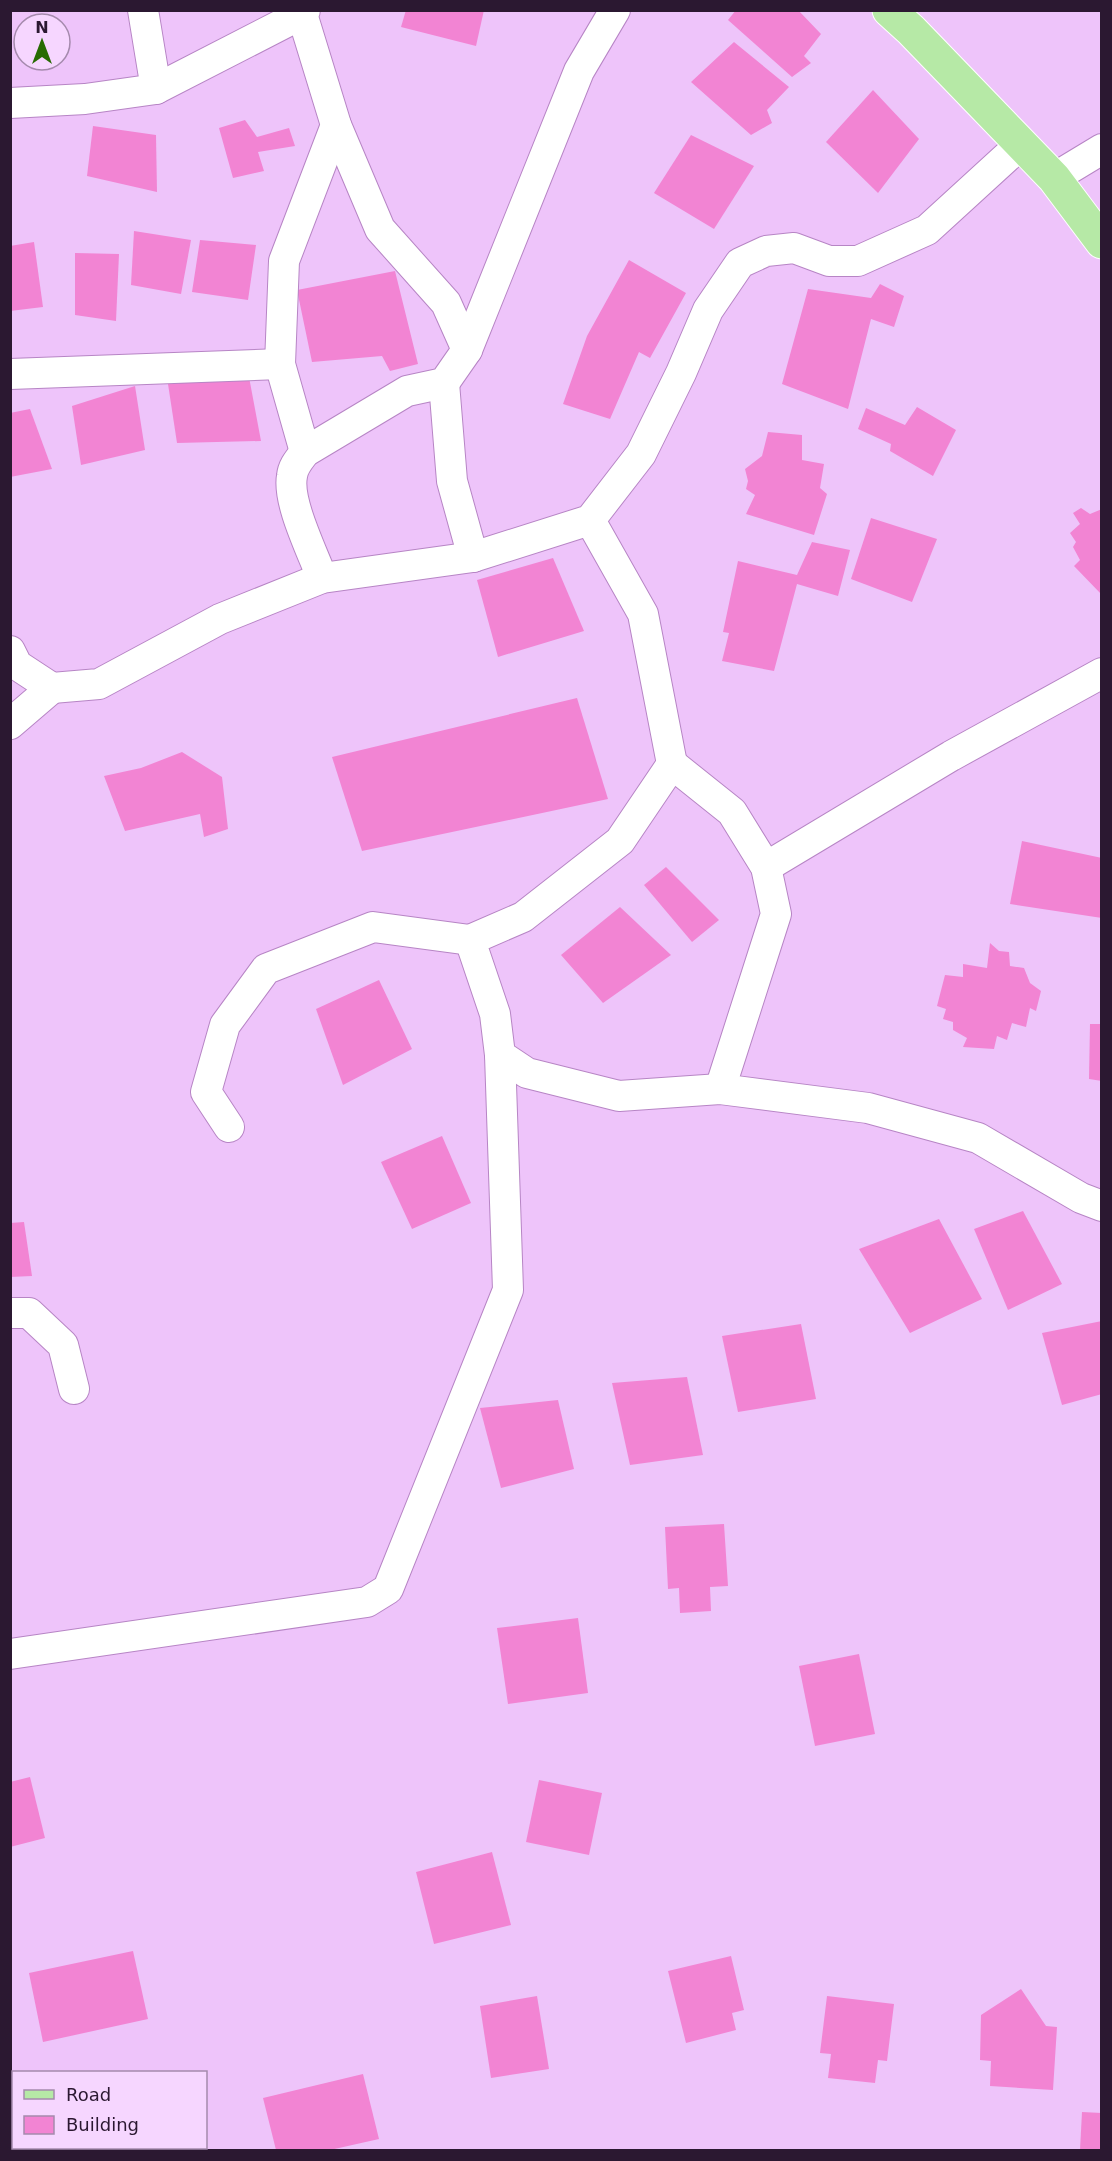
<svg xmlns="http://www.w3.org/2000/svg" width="1112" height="2161" font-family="'DejaVu Sans',sans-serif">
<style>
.building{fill:#f284d3}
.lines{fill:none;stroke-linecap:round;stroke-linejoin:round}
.minor-casing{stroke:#b785c5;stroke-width:32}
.primary-casing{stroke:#fff;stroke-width:35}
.minor{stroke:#fff;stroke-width:30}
.primary{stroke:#b6e9a6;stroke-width:33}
</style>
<rect width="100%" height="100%" fill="#eec4fa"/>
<g class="building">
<polygon points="406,10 484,10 476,46 401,27"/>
<polygon points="736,10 798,10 821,34 804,56 811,63 792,77 728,20"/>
<polygon points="734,42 789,87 767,110 772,123 751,135 691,82"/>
<polygon points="873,90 919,139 878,193 826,142"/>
<polygon points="245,120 257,137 289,128 295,146 258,152 264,171 233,178 219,128"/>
<polygon points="93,126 156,135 157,192 87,176"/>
<polygon points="691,135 754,166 714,229 654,193"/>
<polygon points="134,231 191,240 181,294 131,285"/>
<polygon points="200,240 256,245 248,300 192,292"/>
<polygon points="34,242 43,307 10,311 10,246"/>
<polygon points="75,253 119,254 116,321 75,315"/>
<polygon points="629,260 686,293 650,358 639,352 610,419 563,404 587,336"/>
<polygon points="395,271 418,364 390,371 382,356 312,362 297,290"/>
<polygon points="880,284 904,296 894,327 871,319 848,409 782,384 808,289 871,298"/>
<polygon points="249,377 261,441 177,443 168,384"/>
<polygon points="135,386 145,450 81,465 72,406"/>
<polygon points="917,407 956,430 933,476 890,451 891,444 858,429 866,408 905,425"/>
<polygon points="30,409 52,469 10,477 10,413"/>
<polygon points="768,432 802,435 802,460 824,464 820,488 827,494 814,535 746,514 755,495 746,489 748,481 745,469 762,456"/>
<polygon points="1081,508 1090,514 1102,509 1102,595 1074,566 1080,560 1073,547 1076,542 1070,533 1080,524 1073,513"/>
<polygon points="871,518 937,539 912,602 851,579"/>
<polygon points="812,542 850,550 838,596 797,584 774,671 722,661 729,633 723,632 738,561 797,575"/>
<polygon points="553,558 584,631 498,657 477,580"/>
<polygon points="577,698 608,799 362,851 332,757"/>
<polygon points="182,752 222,777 228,829 204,837 200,814 125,831 104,776 141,768"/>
<polygon points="1022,841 1102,858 1102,918 1010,904"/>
<polygon points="666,867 719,920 692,942 644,885"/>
<polygon points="620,907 671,955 603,1003 561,955"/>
<polygon points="990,943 999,951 1009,952 1010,966 1024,968 1030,983 1041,991 1036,1011 1030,1008 1026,1027 1012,1023 1007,1040 997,1036 994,1049 963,1047 967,1038 953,1030 953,1022 943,1019 946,1009 937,1006 945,975 963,977 963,964 987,968"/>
<polygon points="379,980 412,1049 343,1085 316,1009"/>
<polygon points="1090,1024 1102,1024 1102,1081 1089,1079"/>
<polygon points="442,1136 471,1203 412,1229 381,1162"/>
<polygon points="1023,1211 1062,1284 1008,1310 974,1229"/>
<polygon points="939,1219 982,1299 910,1333 859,1249"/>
<polygon points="24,1222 32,1276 10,1277 10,1223"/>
<polygon points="1102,1321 1102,1394 1062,1405 1042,1333"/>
<polygon points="801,1324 816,1399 738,1412 722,1336"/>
<polygon points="687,1377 703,1455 630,1465 612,1383"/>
<polygon points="558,1400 574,1469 501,1488 480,1408"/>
<polygon points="724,1524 728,1586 710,1587 711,1611 680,1613 679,1588 668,1589 665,1527"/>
<polygon points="578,1618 588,1693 508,1704 497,1628"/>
<polygon points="859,1654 875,1734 815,1746 799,1666"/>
<polygon points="30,1777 45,1838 10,1847 10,1782"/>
<polygon points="539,1780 602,1793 589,1855 526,1842"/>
<polygon points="492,1852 511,1925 434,1944 416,1872"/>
<polygon points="133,1951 148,2019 43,2042 29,1973"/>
<polygon points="731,1956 744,2010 732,2013 736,2030 686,2043 668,1971"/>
<polygon points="1021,1989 1046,2026 1057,2027 1053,2090 990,2086 991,2061 980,2060 981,2015"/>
<polygon points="537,1996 549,2069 491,2078 480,2006"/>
<polygon points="827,1996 894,2004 887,2061 878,2060 875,2083 828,2078 831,2054 820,2053"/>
<polygon points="363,2074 379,2139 330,2150 276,2150 263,2098"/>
<polygon points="1082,2112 1102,2113 1102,2150 1080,2150"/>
<rect x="37" y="2148" width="132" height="2"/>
</g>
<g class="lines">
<g class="minor-casing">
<g id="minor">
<polyline points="143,10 156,89"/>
<path d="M 302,14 L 336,125 L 380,229 L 446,303 L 467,350 L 444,383 L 407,391 L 305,452 C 299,460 293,466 292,476 C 287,502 313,553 322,578"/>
<polyline points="10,103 85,99 156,89 302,14 305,10"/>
<polyline points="1054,178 1102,149"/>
<polyline points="467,350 579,71 615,10"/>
<polyline points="10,374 280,364"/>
<polyline points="444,383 452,481 473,557"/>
<polyline points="305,452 280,364 284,261 336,125"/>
<polyline points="590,520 643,614 672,764 620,841 523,917 470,940 495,1014 500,1055 527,1073 619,1096 720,1089 868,1108 978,1138 1081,1198 1102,1206"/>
<polyline points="10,651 17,665 52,688 99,684 220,619 322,578 473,557 590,520 641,454 681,373 708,310 740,263 766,251 794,248 829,261 858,261 927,230 1021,144"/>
<polyline points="10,724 52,688"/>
<polyline points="672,764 732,812 766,867 776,914 720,1089"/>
<polyline points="766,867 951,756 1102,673"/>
<polyline points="229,1127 206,1092 225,1025 266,969 373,927 470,940"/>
<polyline points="10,1313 29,1313 63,1345 74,1389"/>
<polyline points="10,1654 367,1602 388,1589 508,1290 500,1055"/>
</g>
</g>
<g class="primary-casing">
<polyline id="primary" points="889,10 911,30 1054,178 1102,242"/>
</g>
<use href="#minor" class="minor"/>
<use href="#primary" class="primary"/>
</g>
<rect width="1112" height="2161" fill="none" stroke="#2b1831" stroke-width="24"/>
<rect x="12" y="2071" width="195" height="78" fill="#f6d6ff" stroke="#a58aad" stroke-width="1.5"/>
<rect x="24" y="2090" width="30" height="9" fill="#b6e9a6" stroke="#a58aad" stroke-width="1.5"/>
<text x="66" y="2101" font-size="18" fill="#2b1831">Road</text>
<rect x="24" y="2116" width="30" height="18" fill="#f284d3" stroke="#a58aad" stroke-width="1.5"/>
<text x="66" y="2131" font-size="18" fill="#2b1831">Building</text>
<g transform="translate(42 42)"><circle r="28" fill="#f6d6ff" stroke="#a58aad" stroke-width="1.5"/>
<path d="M0-4.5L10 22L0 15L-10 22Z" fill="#276b03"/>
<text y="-9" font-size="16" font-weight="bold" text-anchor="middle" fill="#2b1831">N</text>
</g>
</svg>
